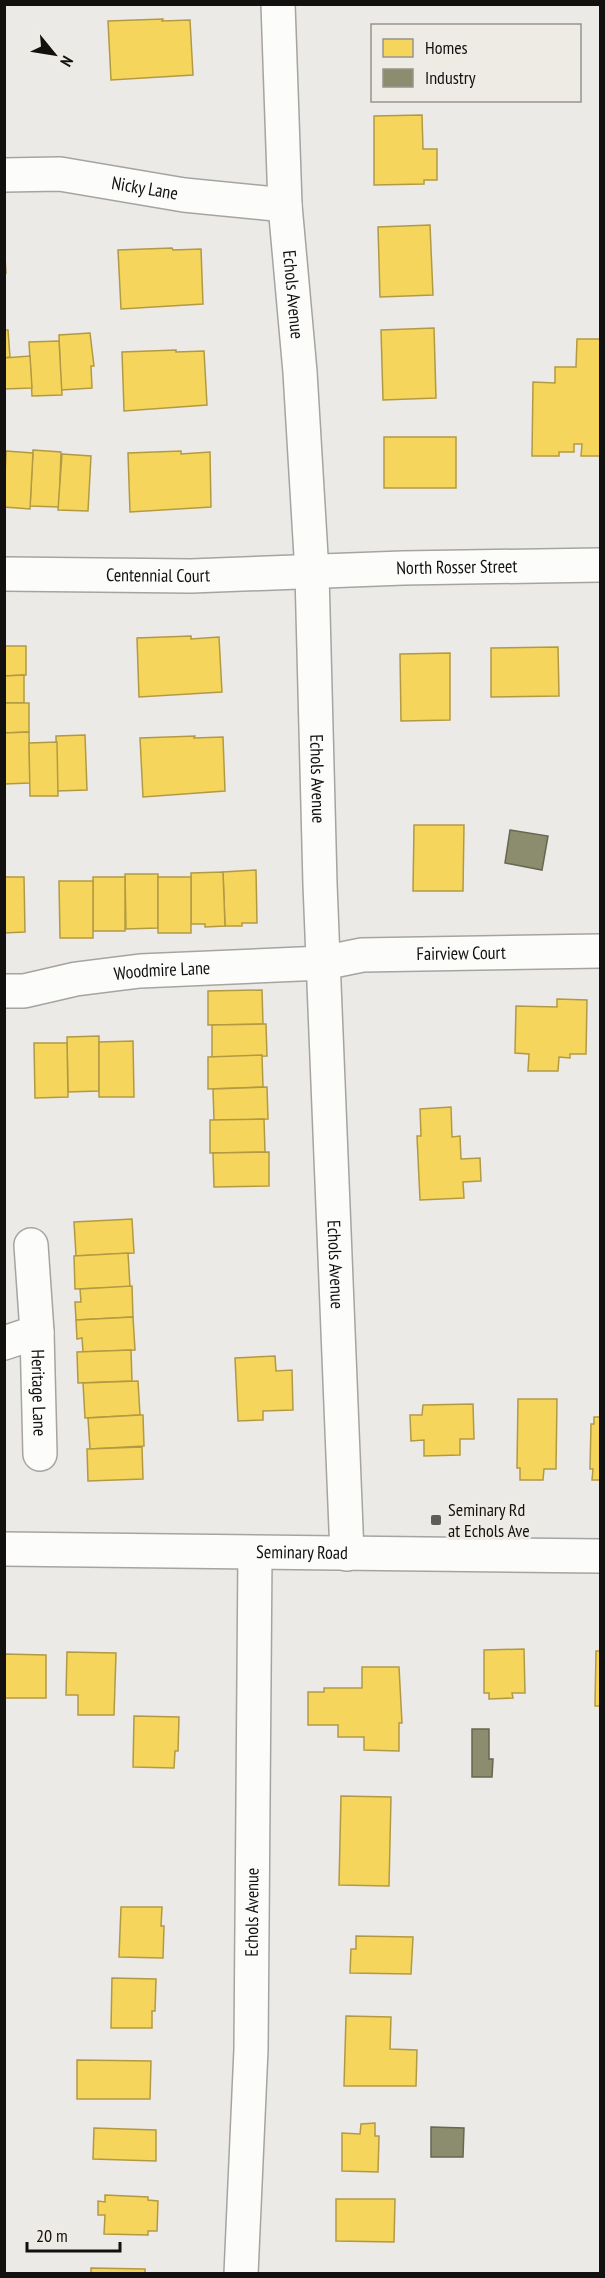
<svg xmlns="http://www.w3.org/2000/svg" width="605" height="2278" font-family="'PT Sans Narrow',sans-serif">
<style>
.homes{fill:#f6d55c;stroke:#b29a45;stroke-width:1.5}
.industry{fill:#8c8c6e;stroke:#676752;stroke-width:1.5}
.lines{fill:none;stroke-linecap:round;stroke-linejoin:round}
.minor-casing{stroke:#a5a4a1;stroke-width:36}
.secondary-casing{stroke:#a5a4a1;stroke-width:36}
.minor{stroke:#fcfcfb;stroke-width:33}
.secondary{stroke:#fcfcfb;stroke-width:33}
.poi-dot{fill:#5e5d5a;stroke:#eeebe4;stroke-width:2}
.labels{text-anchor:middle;stroke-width:6;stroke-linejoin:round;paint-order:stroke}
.street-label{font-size:18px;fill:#12110f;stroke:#eeebe4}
.poi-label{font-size:18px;fill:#12110f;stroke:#eeebe4;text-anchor:start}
</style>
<rect width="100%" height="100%" fill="#eceae6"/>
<g class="homes">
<polygon points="163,19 162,21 190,20 193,75 111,80 108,21"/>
<polygon points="422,115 423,149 437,149 437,180 424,180 424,184 374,185 374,116"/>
<polygon points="430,225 433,295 380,297 378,227"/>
<polygon points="4,242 6,273 4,273"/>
<polygon points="172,248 173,250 201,249 203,304 121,309 118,250"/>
<polygon points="434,328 436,398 383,400 381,330"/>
<polygon points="4,330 8,330 10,357 4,358"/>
<polygon points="90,333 94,366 91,366 92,388 61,390 59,335"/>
<polygon points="577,339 600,339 600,456 581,456 582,444 574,444 574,452 559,452 559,456 532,456 533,382 555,383 555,367 576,367"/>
<polygon points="59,341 62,395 32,396 29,342"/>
<polygon points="176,350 176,352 204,351 207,405 124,411 122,352"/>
<polygon points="30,356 32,388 4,389 4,358"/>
<rect x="384" y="437" width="72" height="51"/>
<polygon points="33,450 61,452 59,507 30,506"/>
<polygon points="6,451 33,453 30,509 4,507"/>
<polygon points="181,451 181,454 210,452 211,507 130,512 128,453"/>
<polygon points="62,454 91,456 88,511 58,510"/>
<polygon points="191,636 191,639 219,637 222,692 139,697 137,638"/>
<polygon points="4,646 26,646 26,675 4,676"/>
<polygon points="558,647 559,696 491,697 491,648"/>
<polygon points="450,653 450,720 401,721 400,654"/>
<polygon points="24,675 24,703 4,703 4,676"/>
<polygon points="4,703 29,703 29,732 4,733"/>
<polygon points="29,732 30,783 4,784 4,733"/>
<polygon points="85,735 87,790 57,791 56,736"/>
<polygon points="195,736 194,738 223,737 225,791 143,797 140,738"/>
<polygon points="57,742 58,796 30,796 29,743"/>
<polygon points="414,825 464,825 463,891 413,891"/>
<polygon points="256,870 257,923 242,923 242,926 225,926 223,872"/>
<polygon points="223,872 225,926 205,927 205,924 191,924 191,873"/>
<polygon points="125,874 158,874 158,928 126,929"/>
<polygon points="4,877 24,877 25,932 4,933"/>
<rect x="93" y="877" width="32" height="54"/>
<rect x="158" y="877" width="33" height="56"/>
<polygon points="59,881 93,881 93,938 60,938"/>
<polygon points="262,990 263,1024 208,1025 208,991"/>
<polygon points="557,999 587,1000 586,1054 570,1054 570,1058 559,1057 558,1071 528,1071 529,1054 515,1053 516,1006 557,1007"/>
<polygon points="263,1024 266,1024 267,1056 212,1057 212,1025"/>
<polygon points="99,1036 99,1091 68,1092 67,1037"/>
<polygon points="133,1041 134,1097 99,1097 99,1042"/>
<polygon points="34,1043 67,1043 68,1097 35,1098"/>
<polygon points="262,1055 263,1087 208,1089 208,1057"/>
<polygon points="267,1087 268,1119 214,1121 213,1089"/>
<polygon points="451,1107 452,1137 460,1136 461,1159 480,1158 481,1181 463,1182 464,1198 420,1200 417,1136 421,1136 420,1109"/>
<polygon points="264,1119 265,1152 210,1153 210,1120"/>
<polygon points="269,1152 269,1186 214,1187 213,1153"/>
<polygon points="132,1219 134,1253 76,1256 74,1222"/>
<polygon points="128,1253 130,1287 75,1289 74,1256"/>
<polygon points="132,1286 133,1317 76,1320 75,1302 81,1302 80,1289"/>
<polygon points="133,1317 135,1350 83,1352 82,1338 77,1339 76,1320"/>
<polygon points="131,1350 132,1381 78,1383 77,1352"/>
<polygon points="275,1356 276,1371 292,1370 293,1410 263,1411 263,1420 238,1421 235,1358"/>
<polygon points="138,1381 140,1415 85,1418 83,1383"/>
<polygon points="518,1399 557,1399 556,1469 544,1469 543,1480 520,1480 520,1468 517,1468"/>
<polygon points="473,1404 474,1439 460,1439 460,1455 424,1456 424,1440 411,1441 410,1415 422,1415 423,1405"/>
<polygon points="140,1415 143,1415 144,1446 90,1449 88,1418"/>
<polygon points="594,1417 600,1417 600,1480 592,1480 593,1469 590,1469 591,1424 594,1424"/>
<polygon points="142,1447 143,1479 88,1481 87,1449"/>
<polygon points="524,1649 525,1693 512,1693 513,1698 489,1699 489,1693 484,1693 484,1650"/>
<polygon points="596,1651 600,1651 600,1706 595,1706"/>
<polygon points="67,1652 116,1653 114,1715 78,1715 78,1695 66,1695"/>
<polygon points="4,1654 46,1655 46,1698 4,1698"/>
<polygon points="362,1667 399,1667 402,1723 399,1723 399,1751 364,1750 364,1737 338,1737 338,1725 308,1725 308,1692 324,1692 324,1688 362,1688"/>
<polygon points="134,1716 179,1717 178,1751 175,1751 174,1768 133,1767"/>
<polygon points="341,1796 391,1797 389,1886 339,1885"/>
<polygon points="121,1907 162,1907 161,1926 164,1926 163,1958 119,1957"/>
<polygon points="356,1936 413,1937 411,1974 350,1973 351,1949 356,1949"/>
<polygon points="112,1978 156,1979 155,2011 152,2011 152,2028 111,2028"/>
<polygon points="346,2016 391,2017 390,2049 417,2050 416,2086 344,2086"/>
<polygon points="77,2060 151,2061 150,2099 77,2099"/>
<polygon points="375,2123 375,2136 379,2136 378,2172 342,2171 342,2133 360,2134 361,2124"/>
<polygon points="94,2128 156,2130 156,2161 93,2159"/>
<polygon points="105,2195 148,2197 148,2200 158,2201 157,2231 148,2231 148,2235 104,2234 105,2215 98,2215 98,2201 105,2202"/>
<polygon points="336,2199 395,2199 394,2242 336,2241"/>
<polygon points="91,2268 145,2269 145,2274 91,2274"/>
</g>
<g class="industry">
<polygon points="510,830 548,836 542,870 505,863"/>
<polygon points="472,1729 489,1729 489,1759 493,1759 492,1777 472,1777"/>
<polygon points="431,2127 464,2128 463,2157 431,2157"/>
</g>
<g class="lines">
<g class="minor-casing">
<g id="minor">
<path id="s1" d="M 278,4 L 285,205 L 300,372 L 312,573 L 320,884 L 347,1554"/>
<path id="s2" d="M 4,175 L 60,174 L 184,195 L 285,205"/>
<path id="s3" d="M 4,574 L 191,576 L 403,568 L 600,565"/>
<path id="s4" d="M 4,991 L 24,991 L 76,979 L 140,971 L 323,963 L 362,955 L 600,951"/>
<path id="s5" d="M 31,1245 L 37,1332 L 40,1454"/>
<polyline points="4,1343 37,1332"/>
<path id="s6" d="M 241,2274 L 251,2049 L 255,1553"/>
</g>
</g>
<g class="secondary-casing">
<g id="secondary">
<path id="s7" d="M 4,1549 L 600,1556"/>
</g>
</g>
<use href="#minor" class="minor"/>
<use href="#secondary" class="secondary"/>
</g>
<rect class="poi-dot" x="430" y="1514" width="12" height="12" rx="3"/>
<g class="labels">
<g class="street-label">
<text dy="6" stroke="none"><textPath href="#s2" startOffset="142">Nicky Lane</textPath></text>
<text dy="6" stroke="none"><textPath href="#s1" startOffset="291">Echols Avenue</textPath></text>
<text dy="6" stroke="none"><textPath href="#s3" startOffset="453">North Rosser Street</textPath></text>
<text dy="6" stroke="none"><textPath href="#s3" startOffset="154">Centennial Court</textPath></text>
<text dy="6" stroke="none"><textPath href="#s1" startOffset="776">Echols Avenue</textPath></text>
<text dy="6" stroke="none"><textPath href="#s4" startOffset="460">Fairview Court</textPath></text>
<text dy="6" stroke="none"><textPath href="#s4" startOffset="160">Woodmire Lane</textPath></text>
<text dy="6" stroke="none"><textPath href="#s1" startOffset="1262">Echols Avenue</textPath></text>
<text dy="6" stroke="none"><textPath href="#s5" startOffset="148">Heritage Lane</textPath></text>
<text dy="6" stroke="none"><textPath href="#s7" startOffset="298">Seminary Road</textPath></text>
<text dy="6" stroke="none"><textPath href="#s6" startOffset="362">Echols Avenue</textPath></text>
</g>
<g class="poi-label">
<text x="448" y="1516">Seminary Rd<tspan x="448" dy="21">at Echols Ave</tspan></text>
</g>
</g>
<rect width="605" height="2278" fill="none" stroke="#12110f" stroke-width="12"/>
<rect x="371" y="24" width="210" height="78" fill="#eeebe4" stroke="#96948f" stroke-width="1.5"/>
<rect x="383" y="39" width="30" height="18" fill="#f6d55c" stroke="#96948f" stroke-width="1.5"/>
<text x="425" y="54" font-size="18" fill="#12110f">Homes</text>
<rect x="383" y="69" width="30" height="18" fill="#8c8c6e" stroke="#96948f" stroke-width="1.5"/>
<text x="425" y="84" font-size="18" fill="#12110f">Industry</text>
<g transform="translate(54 54) rotate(120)" stroke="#eeebe4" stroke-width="4.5" paint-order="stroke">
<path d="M0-4.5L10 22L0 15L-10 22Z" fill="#12110f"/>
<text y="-9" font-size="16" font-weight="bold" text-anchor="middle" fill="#12110f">N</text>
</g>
<path d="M27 2242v9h93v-9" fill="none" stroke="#12110f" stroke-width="3"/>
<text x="36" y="2242" font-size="18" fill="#12110f" stroke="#eeebe4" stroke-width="4.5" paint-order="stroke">20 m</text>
</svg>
